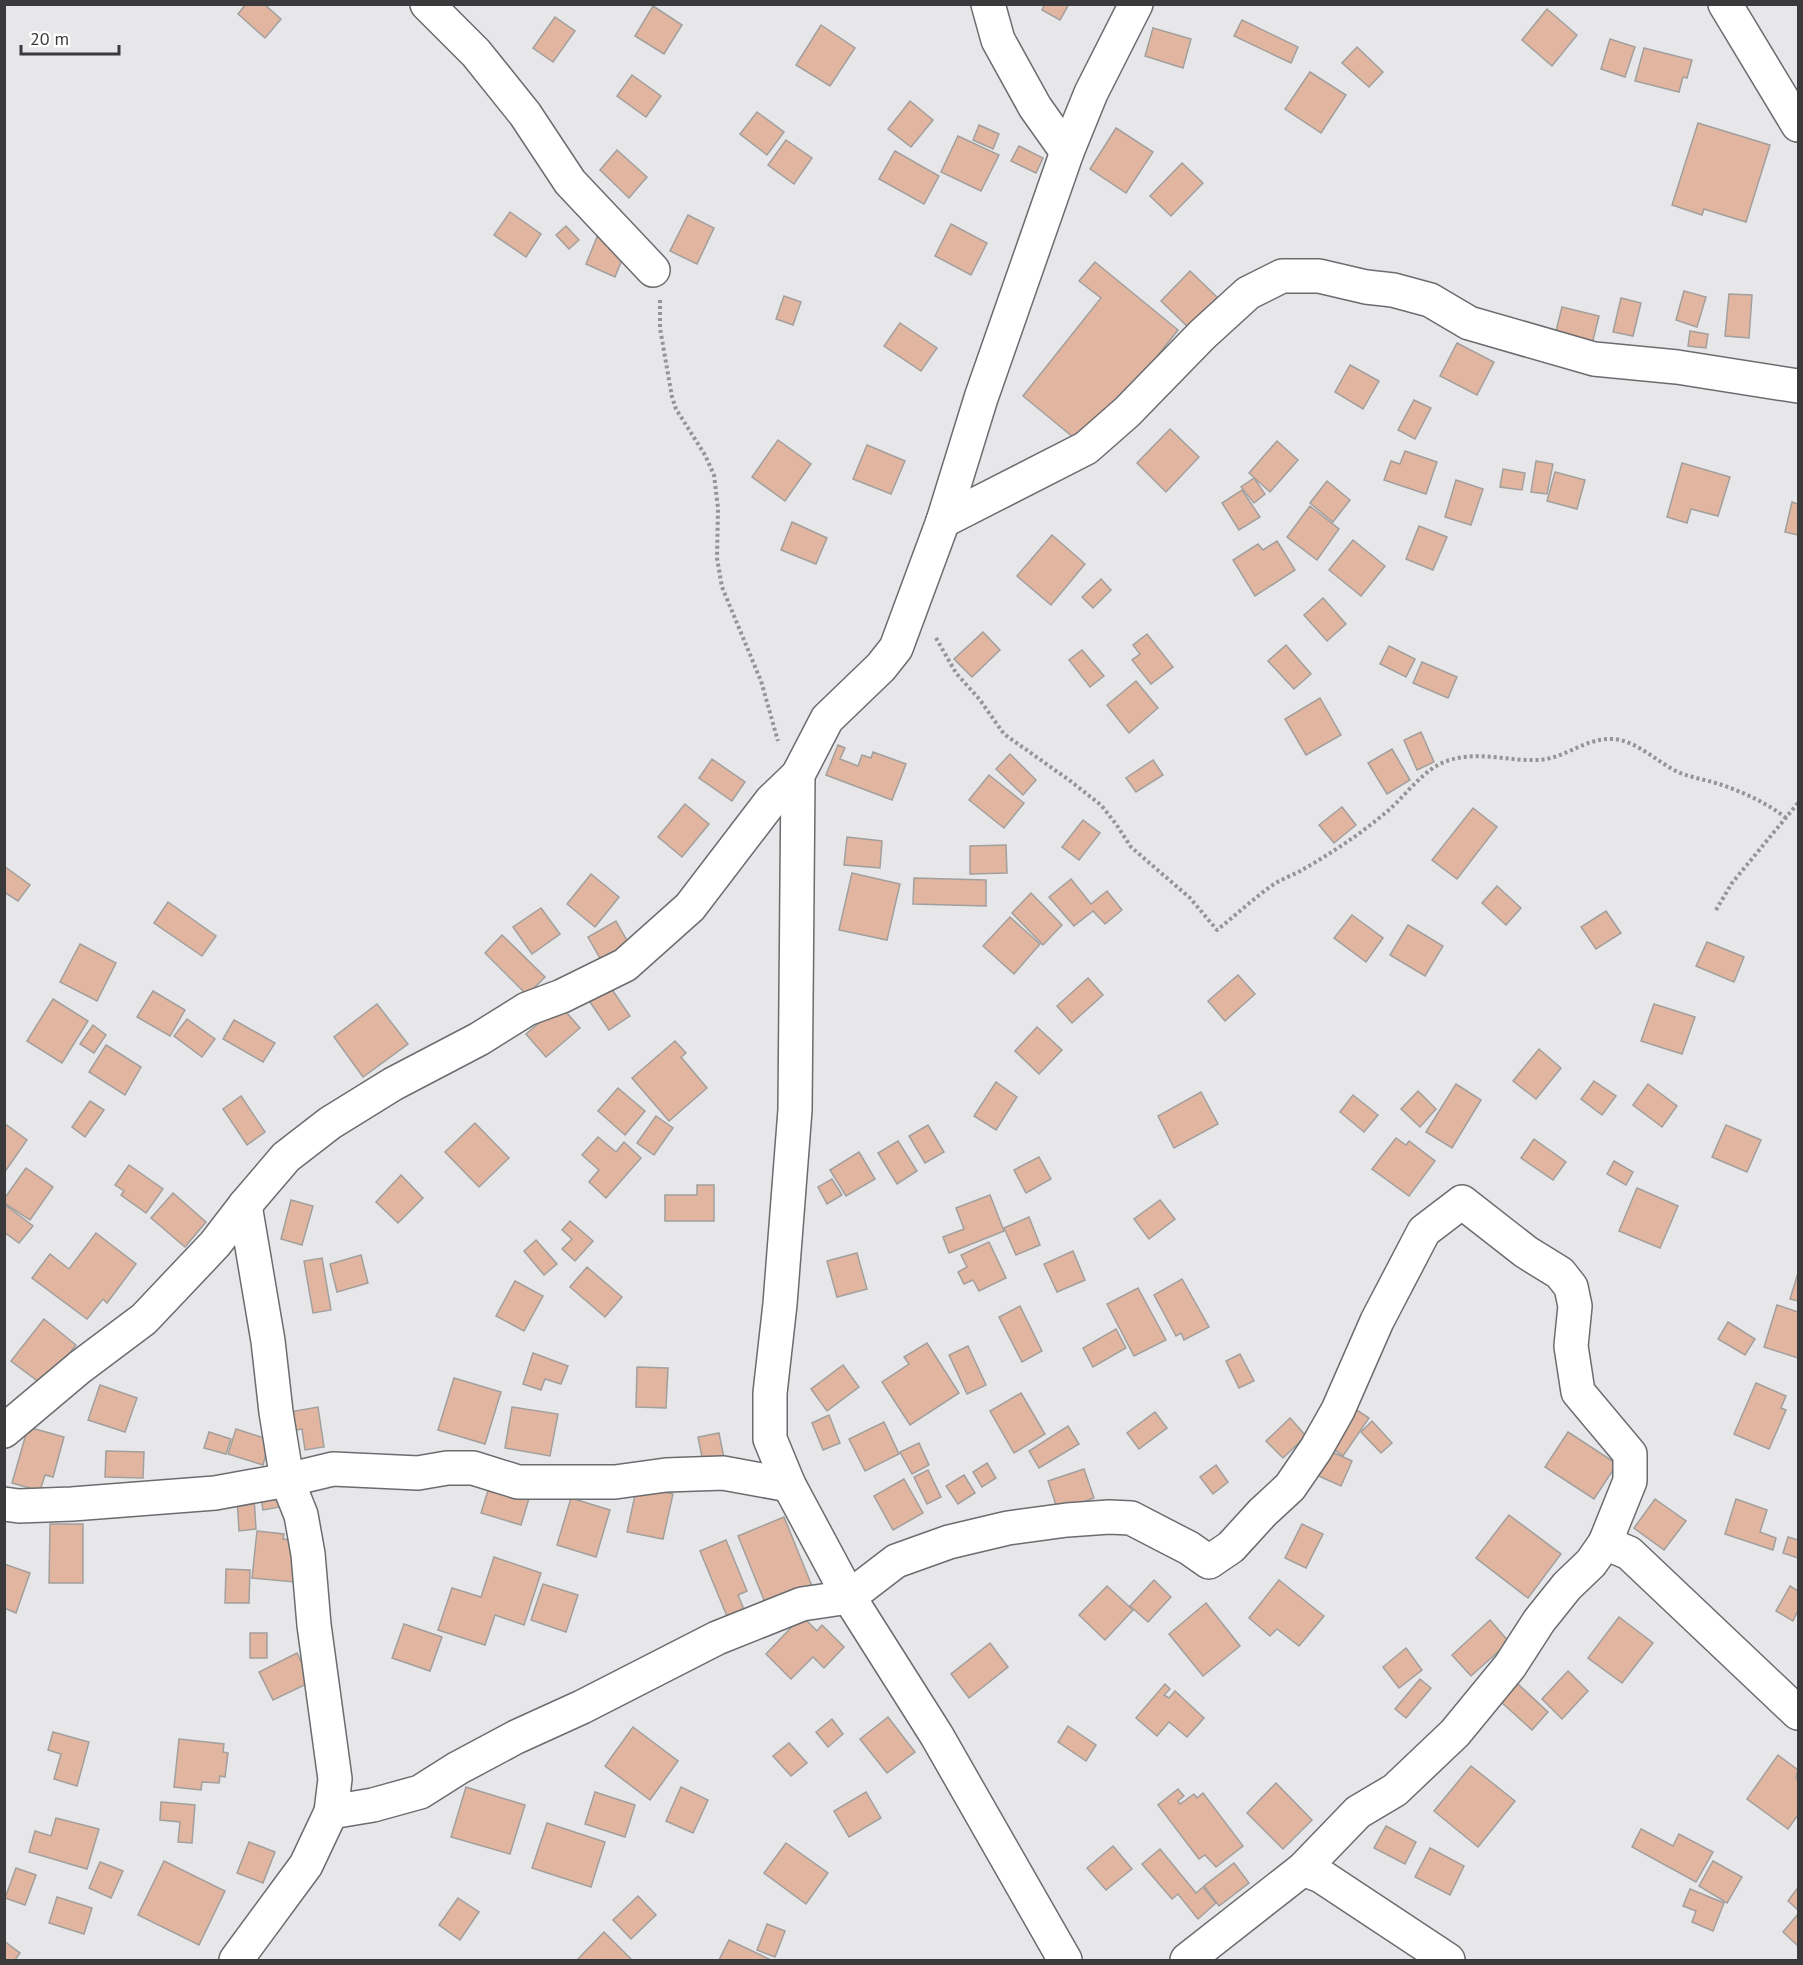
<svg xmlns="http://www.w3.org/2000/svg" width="1803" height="1965" font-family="'PT Sans',sans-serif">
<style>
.building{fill:#e1b5a0;stroke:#a29f9d;stroke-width:1.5}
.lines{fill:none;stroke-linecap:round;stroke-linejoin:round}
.minor-casing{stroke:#6b6c6f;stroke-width:36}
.path{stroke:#959598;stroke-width:4;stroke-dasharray:3 3;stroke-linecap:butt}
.minor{stroke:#fff;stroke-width:33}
</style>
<rect width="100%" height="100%" fill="#e7e7ea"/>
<g class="building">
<polygon points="246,4 264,4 281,19 265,38 238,14"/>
<polygon points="1045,4 1069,4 1060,20 1042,10"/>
<polygon points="653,6 682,25 664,54 635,36"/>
<polygon points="1547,9 1577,35 1552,66 1522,40"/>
<polygon points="555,17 575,31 553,62 533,48"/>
<polygon points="1242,20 1298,47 1291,63 1234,36"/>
<polygon points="821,25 855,48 830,86 796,65"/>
<polygon points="1153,28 1191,39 1183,68 1145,56"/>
<polygon points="1610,39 1635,47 1625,77 1601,69"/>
<polygon points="1357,47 1383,72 1369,87 1342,63"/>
<polygon points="1644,48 1692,60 1687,78 1683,77 1679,92 1635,81"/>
<polygon points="1310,72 1346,95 1321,133 1285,109"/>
<polygon points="632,75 661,96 646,117 617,96"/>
<polygon points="910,101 933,120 911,147 888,129"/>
<polygon points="757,112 784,132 767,155 740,134"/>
<polygon points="1698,123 1770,145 1746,222 1704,209 1702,215 1672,205"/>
<polygon points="979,125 999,134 993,149 973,140"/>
<polygon points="1116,128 1153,152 1126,193 1090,169"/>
<polygon points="958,136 999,155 981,191 941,172"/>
<polygon points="786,140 812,158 794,184 768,165"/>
<polygon points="1019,146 1043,158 1036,173 1011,161"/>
<polygon points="617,150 647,177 629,198 600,170"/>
<polygon points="895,151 939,176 924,204 879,179"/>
<polygon points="1182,163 1203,183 1171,216 1150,196"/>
<polygon points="510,212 541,234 526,257 494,235"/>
<polygon points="688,215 714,228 697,264 670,251"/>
<polygon points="951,224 987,243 971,275 935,256"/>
<polygon points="566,226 579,240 569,249 556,235"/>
<polygon points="597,237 626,250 615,277 586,264"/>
<polygon points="1095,262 1178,330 1085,447 1023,396 1101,298 1079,281"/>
<polygon points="1190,271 1219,299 1190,329 1161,301"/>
<polygon points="1684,291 1706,297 1697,327 1676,320"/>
<polygon points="1729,294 1752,295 1749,338 1725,336"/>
<polygon points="784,296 801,302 793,325 776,319"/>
<polygon points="1621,298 1641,303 1633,336 1613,332"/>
<polygon points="1562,307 1599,316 1592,344 1555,335"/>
<polygon points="900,323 937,348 921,371 884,346"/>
<polygon points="1690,331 1708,334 1706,348 1688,346"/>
<polygon points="1457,343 1494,362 1477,395 1440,376"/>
<polygon points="1350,365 1379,381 1363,409 1335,392"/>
<polygon points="1414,400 1431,408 1415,439 1398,430"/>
<polygon points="1170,429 1199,457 1166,492 1137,463"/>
<polygon points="778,440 811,464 785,501 752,477"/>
<polygon points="1277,441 1298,460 1270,492 1249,473"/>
<polygon points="867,445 905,461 891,494 853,479"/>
<polygon points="1405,451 1437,462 1426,494 1384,480 1391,461 1400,464"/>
<polygon points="1536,461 1553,464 1547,494 1531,492"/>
<polygon points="1682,463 1730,477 1718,516 1691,509 1687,523 1667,517"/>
<polygon points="1503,469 1525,473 1522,490 1500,487"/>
<polygon points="1555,472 1585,480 1577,509 1547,501"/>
<polygon points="1254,478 1265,494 1254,503 1241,487"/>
<polygon points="1456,480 1483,489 1471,525 1445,517"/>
<polygon points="1327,481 1350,500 1333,522 1310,503"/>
<polygon points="1242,490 1260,517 1239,530 1222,503"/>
<polygon points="1792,502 1798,504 1798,535 1785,532"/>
<polygon points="1310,506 1339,529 1317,560 1287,537"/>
<polygon points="792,522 827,538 816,564 781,550"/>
<polygon points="1419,526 1447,537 1433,570 1406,559"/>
<polygon points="1052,535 1085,564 1051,605 1017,576"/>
<polygon points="1353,540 1385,566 1361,596 1329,570"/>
<polygon points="1277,541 1295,570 1255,596 1233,560 1258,544 1263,550"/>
<polygon points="1101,579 1111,590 1093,608 1082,597"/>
<polygon points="1323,598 1346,624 1327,641 1304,615"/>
<polygon points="983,632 1000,650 972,677 954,659"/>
<polygon points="1147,634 1173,667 1151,684 1132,660 1140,654 1133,645"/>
<polygon points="1286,645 1311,674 1294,689 1268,661"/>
<polygon points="1389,646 1415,659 1406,677 1380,664"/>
<polygon points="1082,650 1104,676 1090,687 1069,660"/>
<polygon points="1422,662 1457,677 1448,698 1413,683"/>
<polygon points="1136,681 1158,708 1129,733 1107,705"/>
<polygon points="1320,698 1341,735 1306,755 1285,719"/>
<polygon points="1421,732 1434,762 1417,770 1404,740"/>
<polygon points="838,745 845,748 840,759 858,766 862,755 871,758 873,752 906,764 892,800 826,775"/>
<polygon points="1392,749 1410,780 1387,794 1368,763"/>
<polygon points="1010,754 1036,780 1023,795 996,769"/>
<polygon points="712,759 745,782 732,801 699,778"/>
<polygon points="1153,760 1163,775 1136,792 1126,778"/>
<polygon points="989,775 1024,803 1004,828 969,800"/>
<polygon points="685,804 709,824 682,857 658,837"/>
<polygon points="1342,807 1356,825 1334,843 1319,825"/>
<polygon points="1473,808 1497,827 1457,879 1432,860"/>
<polygon points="1083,820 1100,833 1079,860 1062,847"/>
<polygon points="847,837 882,841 880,868 844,865"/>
<polygon points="1006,845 1007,873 970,874 970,846"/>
<polygon points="4,866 30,885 18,901 4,892"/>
<polygon points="852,873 900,884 887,940 839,930"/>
<polygon points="591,874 619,897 595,927 567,904"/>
<polygon points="914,878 986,880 986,906 913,904"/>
<polygon points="1071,879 1091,904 1107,891 1122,910 1105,924 1093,911 1074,926 1049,897"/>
<polygon points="1497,886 1521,908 1506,925 1482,903"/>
<polygon points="1031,893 1062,925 1043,945 1012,913"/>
<polygon points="168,902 216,936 202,956 154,923"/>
<polygon points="541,908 560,934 532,954 513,927"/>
<polygon points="1606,911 1621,933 1596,949 1581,927"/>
<polygon points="1352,915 1383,938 1366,962 1334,938"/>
<polygon points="1010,917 1040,944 1014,974 983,946"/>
<polygon points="616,921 629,944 601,960 588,937"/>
<polygon points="1408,925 1443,946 1425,976 1390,955"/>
<polygon points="502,935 545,977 527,995 485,953"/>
<polygon points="1707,942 1744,957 1734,982 1696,966"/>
<polygon points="80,944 116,963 97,1001 60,982"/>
<polygon points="1238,975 1255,994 1225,1021 1208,1001"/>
<polygon points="1088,978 1103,995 1072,1023 1057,1006"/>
<polygon points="611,988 630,1016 609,1030 590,1002"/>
<polygon points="153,991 185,1010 170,1036 137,1017"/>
<polygon points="53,999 88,1021 62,1063 27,1041"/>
<polygon points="377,1004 408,1044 363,1077 334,1037"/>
<polygon points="1654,1004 1695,1017 1682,1054 1641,1041"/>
<polygon points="560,1005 580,1028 546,1057 526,1034"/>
<polygon points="187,1019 215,1039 202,1057 174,1036"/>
<polygon points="234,1020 275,1043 263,1062 223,1039"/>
<polygon points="93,1025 106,1035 94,1053 80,1044"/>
<polygon points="1037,1027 1062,1050 1039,1074 1015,1051"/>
<polygon points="675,1041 686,1053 681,1057 707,1088 669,1121 632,1078"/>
<polygon points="106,1045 141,1067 125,1095 89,1072"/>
<polygon points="1539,1049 1561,1068 1536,1099 1513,1081"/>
<polygon points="1594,1081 1616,1096 1602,1115 1581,1099"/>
<polygon points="996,1082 1017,1097 996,1130 974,1116"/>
<polygon points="1456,1084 1481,1100 1452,1148 1426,1132"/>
<polygon points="1648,1084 1677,1106 1662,1127 1633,1105"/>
<polygon points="618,1088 645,1111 625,1135 598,1111"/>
<polygon points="1418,1091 1436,1109 1420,1127 1401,1109"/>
<polygon points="1201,1092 1218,1124 1174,1148 1158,1116"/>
<polygon points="1353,1095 1378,1115 1364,1132 1340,1112"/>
<polygon points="241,1096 265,1132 247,1145 223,1109"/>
<polygon points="90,1101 104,1110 85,1137 72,1127"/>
<polygon points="656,1116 673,1128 654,1155 637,1143"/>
<polygon points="4,1123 27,1140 4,1173"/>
<polygon points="475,1123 509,1158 479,1187 445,1152"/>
<polygon points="928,1125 944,1152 925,1163 909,1136"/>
<polygon points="1726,1125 1761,1140 1747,1172 1712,1157"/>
<polygon points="598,1137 616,1152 624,1142 641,1158 606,1198 589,1182 599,1170 582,1155"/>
<polygon points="1396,1138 1406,1145 1409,1141 1435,1161 1409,1196 1372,1169"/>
<polygon points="1534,1139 1566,1162 1553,1180 1521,1158"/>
<polygon points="898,1141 917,1171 897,1184 878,1153"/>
<polygon points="859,1152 875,1179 846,1196 830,1170"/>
<polygon points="1039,1157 1051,1179 1026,1193 1014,1170"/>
<polygon points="1614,1161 1633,1172 1626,1185 1607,1174"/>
<polygon points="129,1165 163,1189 146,1213 121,1195 124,1191 115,1185"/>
<polygon points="26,1168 53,1187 30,1220 4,1203 4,1199"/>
<polygon points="401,1175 423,1198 398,1223 376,1202"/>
<polygon points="832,1179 842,1195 827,1204 818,1187"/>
<polygon points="697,1185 714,1185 714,1221 665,1221 665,1195 697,1195"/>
<polygon points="1637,1188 1678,1206 1660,1248 1619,1231"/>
<polygon points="173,1193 206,1222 185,1247 151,1218"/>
<polygon points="990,1195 1004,1231 949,1253 943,1237 964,1229 956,1208"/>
<polygon points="291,1200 313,1206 302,1245 281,1239"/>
<polygon points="1160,1200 1175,1219 1149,1239 1134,1219"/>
<polygon points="4,1204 33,1226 19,1243 4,1232"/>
<polygon points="1029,1217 1040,1245 1016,1255 1004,1228"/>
<polygon points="570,1221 593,1241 575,1261 562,1249 572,1239 562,1230"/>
<polygon points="96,1233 136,1264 107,1303 103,1299 87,1319 32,1278 50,1254 69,1269"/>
<polygon points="536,1240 557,1264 544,1275 524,1251"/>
<polygon points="989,1242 1006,1278 979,1291 973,1280 964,1284 958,1272 967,1267 961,1255"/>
<polygon points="1073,1251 1085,1280 1057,1292 1044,1264"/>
<polygon points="857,1253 867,1289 837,1297 827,1261"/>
<polygon points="361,1255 368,1283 337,1292 330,1264"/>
<polygon points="322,1258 331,1310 313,1313 304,1261"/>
<polygon points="587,1267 622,1297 605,1317 570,1287"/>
<polygon points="1798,1273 1798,1301 1790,1299"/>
<polygon points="1182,1279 1209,1327 1184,1340 1181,1333 1176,1336 1154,1295"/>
<polygon points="515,1281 543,1296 524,1331 496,1316"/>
<polygon points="1138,1288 1166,1340 1134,1356 1107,1304"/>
<polygon points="1777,1305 1798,1312 1798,1358 1764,1347"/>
<polygon points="1020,1306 1042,1351 1022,1362 999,1317"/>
<polygon points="44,1319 76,1345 44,1386 11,1361"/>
<polygon points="1728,1322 1755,1339 1745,1355 1718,1339"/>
<polygon points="1116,1329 1126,1348 1093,1367 1083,1348"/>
<polygon points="927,1343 959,1393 910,1425 882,1382 909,1364 904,1357"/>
<polygon points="968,1346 986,1385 967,1394 949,1355"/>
<polygon points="533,1353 568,1366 561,1384 545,1379 541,1390 523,1384"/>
<polygon points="1240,1354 1254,1381 1239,1388 1226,1361"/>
<polygon points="843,1365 859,1387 827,1411 811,1389"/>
<polygon points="637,1367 668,1368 666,1408 636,1407"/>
<polygon points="454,1378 501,1392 485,1444 438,1430"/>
<polygon points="1756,1383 1786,1396 1781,1408 1786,1410 1769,1449 1734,1434"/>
<polygon points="100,1385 137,1398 125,1432 88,1420"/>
<polygon points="1021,1393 1045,1434 1014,1453 990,1411"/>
<polygon points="1349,1405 1369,1418 1343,1456 1324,1442"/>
<polygon points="318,1407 324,1447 305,1450 302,1429 292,1431 289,1412"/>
<polygon points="512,1407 558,1414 550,1456 505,1448"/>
<polygon points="1155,1412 1167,1428 1139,1449 1127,1433"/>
<polygon points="829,1415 840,1443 823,1450 812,1423"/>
<polygon points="1290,1418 1306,1436 1283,1458 1266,1441"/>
<polygon points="1372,1421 1392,1443 1381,1453 1361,1432"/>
<polygon points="884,1422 899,1454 865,1471 849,1439"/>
<polygon points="1068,1426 1079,1444 1039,1468 1029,1451"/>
<polygon points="28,1427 64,1437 53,1477 45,1475 40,1491 12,1483"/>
<polygon points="236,1429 270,1440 263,1465 228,1454"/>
<polygon points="209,1432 231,1439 226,1454 204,1448"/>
<polygon points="1568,1432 1617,1464 1594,1499 1545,1467"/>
<polygon points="719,1433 724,1458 703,1462 698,1437"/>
<polygon points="919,1443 929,1465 912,1474 900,1452"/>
<polygon points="1321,1447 1352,1461 1341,1486 1310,1472"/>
<polygon points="106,1451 144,1452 143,1478 105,1477"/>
<polygon points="987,1463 996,1478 982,1487 973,1472"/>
<polygon points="1216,1465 1228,1482 1213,1494 1200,1477"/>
<polygon points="1084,1469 1094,1498 1058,1511 1048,1481"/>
<polygon points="928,1470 941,1497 927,1504 914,1477"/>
<polygon points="964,1475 975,1493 958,1504 946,1486"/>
<polygon points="904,1479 923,1513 893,1530 874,1496"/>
<polygon points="490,1484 530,1495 521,1525 481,1513"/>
<polygon points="637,1486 673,1494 663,1539 627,1532"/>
<polygon points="278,1490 280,1507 263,1510 260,1492"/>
<polygon points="254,1496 256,1529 239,1531 237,1498"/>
<polygon points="571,1498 610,1510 596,1557 557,1545"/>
<polygon points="1655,1499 1686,1521 1664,1550 1634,1528"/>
<polygon points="1736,1499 1767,1510 1760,1532 1776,1538 1773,1550 1725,1534"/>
<polygon points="1509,1515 1561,1554 1528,1598 1476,1558"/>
<polygon points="784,1517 812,1586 766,1605 738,1536"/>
<polygon points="50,1524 83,1524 83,1583 49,1583"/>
<polygon points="1302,1524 1323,1534 1306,1568 1285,1558"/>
<polygon points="257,1531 284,1534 283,1539 299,1541 295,1582 252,1578"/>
<polygon points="1788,1537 1798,1540 1798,1558 1783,1553"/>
<polygon points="726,1540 747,1591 738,1595 746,1614 729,1621 700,1551"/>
<polygon points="494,1557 541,1573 524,1625 495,1615 485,1645 438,1630 452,1588 481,1597"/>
<polygon points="4,1564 30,1573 16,1613 4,1608"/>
<polygon points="226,1569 250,1570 249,1603 225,1603"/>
<polygon points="1154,1580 1171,1597 1148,1622 1130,1606"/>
<polygon points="1279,1580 1324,1616 1299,1646 1277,1629 1270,1636 1249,1618"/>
<polygon points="543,1584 578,1595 566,1632 531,1620"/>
<polygon points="1107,1586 1133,1610 1105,1640 1079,1615"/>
<polygon points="1790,1586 1798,1591 1798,1610 1793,1621 1776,1611"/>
<polygon points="1206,1603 1240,1646 1203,1676 1169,1634"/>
<polygon points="802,1616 817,1631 822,1625 844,1647 824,1668 813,1657 791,1679 766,1654"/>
<polygon points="1619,1617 1653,1643 1622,1683 1588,1658"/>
<polygon points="1490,1620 1509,1642 1471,1676 1452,1655"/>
<polygon points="404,1624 442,1637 430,1671 392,1658"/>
<rect x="250" y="1633" width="17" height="25"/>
<polygon points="990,1643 1008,1667 969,1698 951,1674"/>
<polygon points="1406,1648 1422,1670 1399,1688 1383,1667"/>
<polygon points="297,1653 311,1682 273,1700 259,1672"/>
<polygon points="1568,1671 1588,1691 1562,1719 1542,1699"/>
<polygon points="1420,1679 1431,1688 1406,1718 1395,1709"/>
<polygon points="1165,1684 1170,1689 1164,1695 1169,1698 1175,1691 1204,1718 1187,1737 1169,1722 1157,1736 1136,1718"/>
<polygon points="1518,1684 1548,1712 1532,1730 1501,1702"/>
<polygon points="888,1717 915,1752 887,1773 860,1739"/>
<polygon points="832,1719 843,1734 828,1747 816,1732"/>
<polygon points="1068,1726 1096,1745 1086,1761 1058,1742"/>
<polygon points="633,1727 678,1761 650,1800 605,1766"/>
<polygon points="53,1732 89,1742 77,1786 54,1779 61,1754 48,1750"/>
<polygon points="179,1739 224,1744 223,1752 228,1753 225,1777 220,1776 219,1783 202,1782 201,1790 174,1787"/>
<polygon points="789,1743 807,1763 791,1776 773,1756"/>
<polygon points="1778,1755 1798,1770 1796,1778 1798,1780 1798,1815 1788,1829 1747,1799"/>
<polygon points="1471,1766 1515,1801 1478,1847 1434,1811"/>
<polygon points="1276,1783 1312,1820 1283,1849 1247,1813"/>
<polygon points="466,1787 525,1805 510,1854 451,1837"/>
<polygon points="681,1787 708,1800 693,1833 666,1821"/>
<polygon points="1178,1789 1184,1796 1178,1801 1180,1804 1194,1794 1197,1798 1203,1793 1243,1846 1216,1867 1205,1855 1199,1859 1158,1805"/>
<polygon points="595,1792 635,1805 625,1837 585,1824"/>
<polygon points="866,1792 881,1818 849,1837 834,1811"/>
<polygon points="161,1802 195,1805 192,1843 178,1842 180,1822 160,1820"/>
<polygon points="56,1818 99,1829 87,1869 29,1852 35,1831 51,1836"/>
<polygon points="547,1823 605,1842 591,1887 532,1868"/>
<polygon points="1386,1826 1416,1842 1405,1864 1374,1848"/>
<polygon points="1641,1829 1673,1846 1679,1834 1713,1852 1696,1882 1632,1847"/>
<polygon points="249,1842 275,1852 263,1883 237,1873"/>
<polygon points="786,1843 828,1873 806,1904 764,1873"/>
<polygon points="1113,1846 1132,1869 1106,1890 1087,1868"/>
<polygon points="1430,1848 1464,1866 1450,1895 1415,1877"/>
<polygon points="1160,1849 1196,1893 1203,1887 1216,1903 1198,1919 1178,1894 1172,1899 1142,1864"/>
<polygon points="164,1861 225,1891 199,1945 138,1915"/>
<polygon points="1713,1861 1742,1877 1727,1903 1699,1886"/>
<polygon points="100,1862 123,1871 111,1898 89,1888"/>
<polygon points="1234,1863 1249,1883 1219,1906 1204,1886"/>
<polygon points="16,1868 36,1875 25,1905 5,1898"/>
<polygon points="1690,1889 1724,1903 1713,1931 1692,1922 1696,1911 1683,1906"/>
<polygon points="1797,1889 1798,1890 1798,1910 1788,1901"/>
<polygon points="638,1896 656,1915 631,1939 613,1920"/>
<polygon points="57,1897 92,1908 84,1934 49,1923"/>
<polygon points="458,1898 479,1912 460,1940 439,1925"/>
<polygon points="1798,1914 1798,1946 1783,1932"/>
<polygon points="767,1924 785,1931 775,1957 757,1950"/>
<polygon points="604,1932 631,1959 629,1960 577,1960"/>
<polygon points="729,1940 771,1960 719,1960"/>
<polygon points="4,1941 20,1953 15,1960 4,1960"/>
</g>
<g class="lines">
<g class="minor-casing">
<g id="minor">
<polyline points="427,4 476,53 525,114 570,182 653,270"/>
<polyline points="988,4 998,40 1035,107 1067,152"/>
<polyline points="1725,4 1798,125"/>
<polyline points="943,521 1086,448 1127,412 1202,335 1248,293 1282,276 1319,276 1366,287 1393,290 1430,300 1469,323 1594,359 1677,367 1798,386"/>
<polyline points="245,1205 268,1341 276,1412 287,1480 301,1515 308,1554 314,1625 335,1779 331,1812"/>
<polyline points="4,1431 80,1367 144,1319 215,1244 245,1205 286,1157 330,1123 393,1084 479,1039 527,1009 562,996 625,965 690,907 771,801 798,775"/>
<polyline points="4,1504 19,1506 72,1504 215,1493 287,1480 333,1469 418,1473 447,1468 473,1468 518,1482 615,1482 666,1475 723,1473 789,1485"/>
<polyline points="1303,1869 1321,1876 1448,1960"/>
<polyline points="236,1960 306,1865 331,1812 373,1805 420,1792 458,1768 516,1737 582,1707 717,1638 802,1604 849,1597 896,1561 949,1542 1008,1528 1067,1520 1109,1517 1131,1518 1189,1548 1209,1562 1231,1547 1262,1513 1290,1487 1316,1449 1338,1410 1377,1321 1424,1231 1462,1202 1526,1252 1560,1273 1571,1287 1575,1306 1571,1346 1578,1392 1630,1454 1630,1481 1605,1543"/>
<polyline points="1065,1960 937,1736 849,1597 789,1485 770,1439 770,1393 780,1304 795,1110 798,775 827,719 881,667 896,648 943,521 981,398 1067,152 1091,93 1136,4"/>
<polyline points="1187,1960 1303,1869 1358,1812 1395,1790 1455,1733 1510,1666 1539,1621 1567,1586 1591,1563 1605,1543 1629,1553 1798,1713"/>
</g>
</g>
<g class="path">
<polyline points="660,300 660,328 672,397 676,409 705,455 714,475 718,508 717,558 722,587 761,681 778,741"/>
<path d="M 936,638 L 956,673 L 980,700 L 1004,734 L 1069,780 L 1101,805 L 1116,824 L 1131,847 L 1190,898 L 1217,930 C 1236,915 1254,898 1274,884 C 1282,879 1293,875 1302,870 C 1330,854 1359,835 1384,814 C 1406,797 1422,768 1450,760 C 1478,751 1508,761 1536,760 C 1564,760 1585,737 1614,739 C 1637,741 1657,762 1678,772 C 1692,778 1708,780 1722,785 C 1745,793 1767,803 1786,818"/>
<polyline points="1716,910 1732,883 1798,803"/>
</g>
<use href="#minor" class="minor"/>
</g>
<rect width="1803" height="1965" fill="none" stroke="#3a3a3c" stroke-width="12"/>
<path d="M21 45v9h98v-9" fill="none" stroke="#3a3a3c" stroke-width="3"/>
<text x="30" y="45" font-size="18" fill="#3a3a3c" stroke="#ffffff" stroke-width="4.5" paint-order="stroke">20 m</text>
</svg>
